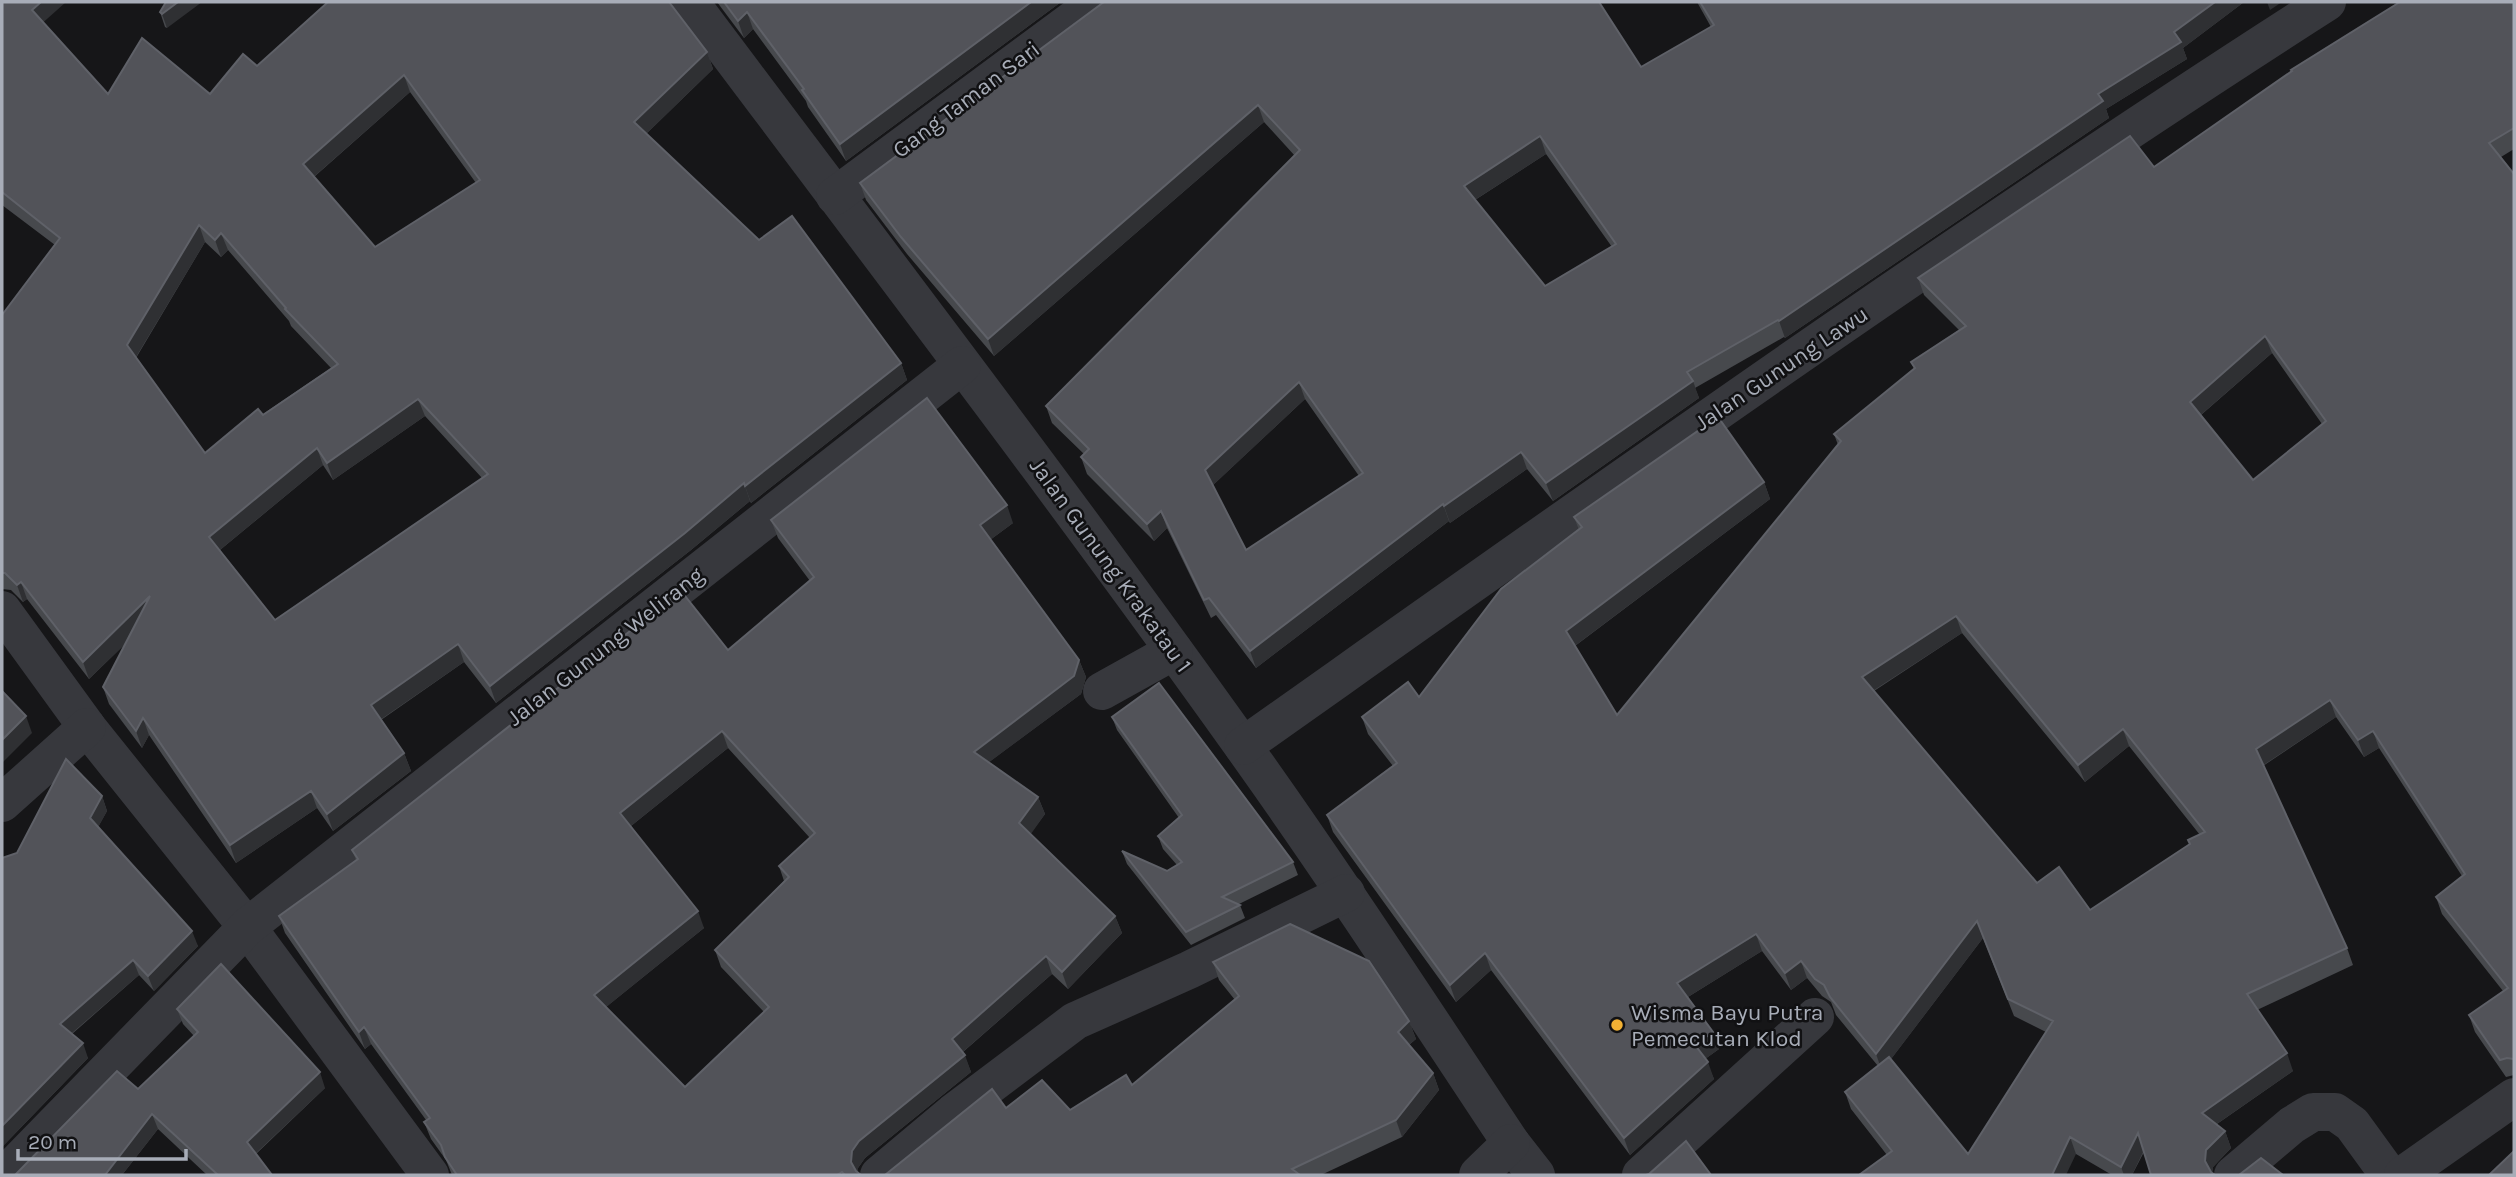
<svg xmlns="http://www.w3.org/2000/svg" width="2516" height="1177" font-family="Karla,sans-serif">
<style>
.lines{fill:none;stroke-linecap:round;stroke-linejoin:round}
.street{stroke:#37383d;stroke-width:38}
.wall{fill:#47494d;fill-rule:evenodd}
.shaded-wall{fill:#2f3033}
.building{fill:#525359;stroke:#5f6168;stroke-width:2;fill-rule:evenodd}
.poi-dot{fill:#f2b134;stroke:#111113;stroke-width:2.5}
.labels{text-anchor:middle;stroke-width:5;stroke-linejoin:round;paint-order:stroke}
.street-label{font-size:23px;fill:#a8adb8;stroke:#111113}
.poi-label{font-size:23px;fill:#a8adb8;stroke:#111113;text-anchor:start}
</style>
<rect width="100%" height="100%" fill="#161618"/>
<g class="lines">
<g class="street">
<path d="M 690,2 C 875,249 1063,494 1242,745 C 1335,875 1422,1009 1511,1143 L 1536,1175"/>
<polyline points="835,196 1097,2"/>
<polyline points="2,610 87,727 247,927 430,1175"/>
<polyline points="1102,691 1174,651"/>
<path d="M 1243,746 C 1601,493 1958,238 2327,2"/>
<polyline points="2,803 87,727"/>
<polyline points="5,1175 247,927 962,365"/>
<polyline points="879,1175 953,1113 1075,1021 1189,970 1346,893"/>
<polyline points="1478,1175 1511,1143"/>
<polyline points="1641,1175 1815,1017"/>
<polyline points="2233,1175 2292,1125 2313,1112 2335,1112 2352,1124 2389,1175"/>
<polyline points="2403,1175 2514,1097"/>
</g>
</g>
<g class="wall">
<path d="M 2,2 L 43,22 L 108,94 L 210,94 L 257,66 L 707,52 L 713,69 L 646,134 L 759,240 L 901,363 L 907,380 L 751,503 L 750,501 L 691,550 L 496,703 L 464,662 L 381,720 L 404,753 L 411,771 L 333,831 L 317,808 L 236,863 L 149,735 L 142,748 L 109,704 L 103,687 L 126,643 L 89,679 L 27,599 L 23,602 L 11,590 L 2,589 L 2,315 L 55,245 L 2,205 ZM 410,92 L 476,183 L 375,247 L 314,177 ZM 205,242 L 221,257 L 228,250 L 289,321 L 291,326 L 331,368 L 205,453 L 136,358 ZM 425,416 L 482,478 L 275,620 L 220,550 L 323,465 L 333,480 Z"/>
<polygon points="166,2 167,28 165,27 160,12"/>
<polygon points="717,2 1061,2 846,161 808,107 806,101 753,29 744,38"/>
<path d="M 1599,2 L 1641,67 L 1711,27 L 1697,2 L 2244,2 L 2183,48 L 2187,59 L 2106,109 L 2109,118 L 1785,338 L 1784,337 L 1695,388 L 1699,398 L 1553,501 L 1527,469 L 1450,523 L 1449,521 L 1256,668 L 1216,615 L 1211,618 L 1167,528 L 1154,541 L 1087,474 L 1081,457 L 1084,454 L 1052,423 L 1046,406 L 1295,156 L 1264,122 L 994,356 L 907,254 L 866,200 L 860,183 ZM 1546,154 L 1612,247 L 1545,286 L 1475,200 ZM 1305,399 L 1359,476 L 1246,550 L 1213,485 Z"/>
<path d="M 2514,2 L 2514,149 L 2501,157 L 2514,174 L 2514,1075 L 2506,1077 L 2475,1032 L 2469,1015 L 2503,991 L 2442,914 L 2436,897 L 2462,876 L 2379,748 L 2364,757 L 2336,717 L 2263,766 L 2347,948 L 2353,965 L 2257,1010 L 2293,1071 L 2217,1124 L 2225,1131 L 2231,1148 L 2213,1167 L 2212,1173 L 2144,1152 L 2132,1175 L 2112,1175 L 2076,1154 L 1887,1155 L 1851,1109 L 1845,1092 L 1878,1066 L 1836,1015 L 1831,1002 L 1822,996 L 1807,978 L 1791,990 L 1762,951 L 1688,997 L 1713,1032 L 1719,1049 L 1705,1059 L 1714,1079 L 1630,1155 L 1491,970 L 1456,1002 L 1333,832 L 1327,815 L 1393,766 L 1368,734 L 1362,717 L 1419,697 L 1579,530 L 1574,517 L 1764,482 L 1770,499 L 1575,646 L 1617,715 L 1838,445 L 1834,434 L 1914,369 L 1911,362 L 1959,330 L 1924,295 L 1918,278 L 2154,167 ZM 2272,353 L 2322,424 L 2253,480 L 2201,415 ZM 1962,633 L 2085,782 L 2129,746 L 2200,835 L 2190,845 L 2090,910 L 2037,883 L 1874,691 ZM 1983,938 L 2014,1016 L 2046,1032 L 1968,1154 L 1891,1059 Z"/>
<path d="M 771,520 L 1013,523 L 990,540 L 1079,660 L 1086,677 L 1081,694 L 989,762 L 1038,797 L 1045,814 L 1030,834 L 1115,916 L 1122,933 L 1068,989 L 1052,974 L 963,1052 L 971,1072 L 865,1158 L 858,1168 L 858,1173 L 861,1175 L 452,1175 L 446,1160 L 431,1139 L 424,1122 L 426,1120 L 371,1044 L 365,1049 L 285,933 L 279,916 L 356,860 L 352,850 L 728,650 L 810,581 L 778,538 ZM 728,748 L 810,838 L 779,866 L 784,881 L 715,950 L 721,967 L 764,1012 L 685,1087 L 606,1007 L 704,928 L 631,826 Z"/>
<polygon points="1112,717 1293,862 1298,875 1239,904 1240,905 1245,918 1191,945 1127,864 1122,851 1167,871 1177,865 1163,849 1158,836 1179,818 1117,730"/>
<polygon points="102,796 107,811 98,827 198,946 154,991 139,975 72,1034 88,1058 2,1147 17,853"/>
<polygon points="1213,962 1409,1021 1416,1039 1409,1045 1433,1073 1439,1090 1402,1137 1321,1175 885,1175 1006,1108 1070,1110 1132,1085 1235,1000 1219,980"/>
<polygon points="177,1009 325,1088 256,1154 272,1175 207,1175 158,1129 122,1175 15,1175 138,1089 194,1036 183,1024"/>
</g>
<g class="shaded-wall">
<polygon points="41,2 66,2 38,27 32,10"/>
<polygon points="178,2 202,2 167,28 162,14"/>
<polygon points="1031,2 1061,2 846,161 840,144"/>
<polygon points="2215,2 2244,2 2183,48 2187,59 2106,109 2109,118 1785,338 1779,321 2098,94 2174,32"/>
<polygon points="2267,2 2282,2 2270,10"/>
<polygon points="747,12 753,29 744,38 738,21"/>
<polygon points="707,52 713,69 640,140 634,122"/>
<polygon points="404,75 410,92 309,181 303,164"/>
<polygon points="1258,105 1264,122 994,356 988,339"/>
<polygon points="1540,136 1546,154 1470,203 1464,186"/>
<polygon points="199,225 205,242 133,362 127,345"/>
<polygon points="221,233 228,250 221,257 215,240"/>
<polygon points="2265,336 2272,353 2196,419 2190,402"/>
<polygon points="901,363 907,380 751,503 745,486"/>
<polygon points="1693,381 1699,398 1553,501 1546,483"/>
<polygon points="1299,382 1305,399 1211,487 1205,470"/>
<polygon points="418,399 425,416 333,480 327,463"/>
<polygon points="317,448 323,465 215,554 209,537"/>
<polygon points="1521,452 1527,469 1450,523 1444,506"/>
<polygon points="1764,482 1770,499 1572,648 1566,631"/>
<polygon points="744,483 750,501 691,550 496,703 490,686"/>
<polygon points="1443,504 1449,521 1256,668 1250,651"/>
<polygon points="1007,505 1013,523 986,543 980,525"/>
<polygon points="1161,511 1167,528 1154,541 1147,524"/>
<polygon points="21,582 27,599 23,602 17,585"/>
<polygon points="150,596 156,614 89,679 83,662"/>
<polygon points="1956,616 1962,633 1868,694 1862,677"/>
<polygon points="458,644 464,662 377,722 371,705"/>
<polygon points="1079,660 1086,677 1081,694 980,769 974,752"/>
<polygon points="2330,700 2336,717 2262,766 2256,749"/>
<polygon points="26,716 32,733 2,763 2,740"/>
<polygon points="143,718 149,735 142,748 136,731"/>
<polygon points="2123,729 2129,746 2085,782 2078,765"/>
<polygon points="722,731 728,748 626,830 620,813"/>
<polygon points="2373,731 2379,748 2364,757 2358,740"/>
<polygon points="404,753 411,771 333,831 327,814"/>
<polygon points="311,791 317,808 236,863 230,845"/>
<polygon points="102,796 107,811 95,833 90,818"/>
<polygon points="1038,797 1045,814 1026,841 1019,823"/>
<polygon points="698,911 704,928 600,1012 594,995"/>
<polygon points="1115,916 1122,933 1068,989 1062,972"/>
<polygon points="1977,921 1983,938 1882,1071 1876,1054"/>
<polygon points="192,931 198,946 154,991 148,976"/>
<polygon points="1756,934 1762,951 1683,1000 1677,983"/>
<polygon points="1485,953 1491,970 1456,1002 1450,985"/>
<polygon points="1046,956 1052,974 958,1056 952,1039"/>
<polygon points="133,960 139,975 65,1039 60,1024"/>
<polygon points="1801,961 1807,978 1791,990 1785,973"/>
<polygon points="1409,1021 1416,1039 1404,1049 1398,1032"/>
<polygon points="364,1027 371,1044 365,1049 359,1032"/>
<polygon points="1713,1032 1719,1049 1701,1062 1695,1045"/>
<polygon points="83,1043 88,1058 2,1147 2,1126"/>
<polygon points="2287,1053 2293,1071 2208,1130 2202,1113"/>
<polygon points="965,1055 971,1072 865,1158 858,1168 858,1175 851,1162 852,1151 859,1141"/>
<polygon points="1708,1062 1714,1079 1630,1155 1624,1138"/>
<polygon points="320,1072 325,1088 252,1157 247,1142"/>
<polygon points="1433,1073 1439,1090 1402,1137 1396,1120"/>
<polygon points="152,1114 158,1129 122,1175 105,1175"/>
<polygon points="2225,1131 2231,1148 2213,1167 2212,1175 2205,1161 2206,1150"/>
<polygon points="2138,1133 2144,1150 2132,1175 2124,1175 2121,1167"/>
<polygon points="2070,1137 2076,1154 2066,1175 2052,1175"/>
</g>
<g class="building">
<path d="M 2,2 L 41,2 L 32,10 L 108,94 L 142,38 L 210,94 L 243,54 L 257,66 L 328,2 L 669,2 L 707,52 L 634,122 L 759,240 L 792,216 L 901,363 L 745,486 L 744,483 L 685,533 L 490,686 L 458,644 L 371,705 L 404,753 L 327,814 L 311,791 L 230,845 L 143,718 L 136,731 L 103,687 L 150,596 L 83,662 L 21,582 L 17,585 L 5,573 L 2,573 L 2,315 L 60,238 L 2,192 ZM 404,75 L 480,180 L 375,247 L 303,164 ZM 199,225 L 215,240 L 221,233 L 286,308 L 285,309 L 338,364 L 263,415 L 258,409 L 205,453 L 127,345 ZM 418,399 L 488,474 L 275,620 L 209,537 L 317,448 L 327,463 Z"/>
<polygon points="166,2 178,2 162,14 160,12"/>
<polygon points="724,2 1031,2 840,144 802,90 804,89 747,12 738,21"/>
<path d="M 1104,2 L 1599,2 L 1641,67 L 1714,25 L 1700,2 L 2215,2 L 2174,32 L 2181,42 L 2098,94 L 2103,101 L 1779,321 L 1778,320 L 1687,372 L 1693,381 L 1546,483 L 1521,452 L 1444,506 L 1443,504 L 1250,651 L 1209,598 L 1204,600 L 1161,511 L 1147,524 L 1081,457 L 1089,449 L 1046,406 L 1300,150 L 1258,105 L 988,339 L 901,237 L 860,183 ZM 1540,136 L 1616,244 L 1545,286 L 1464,186 ZM 1299,382 L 1363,473 L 1246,550 L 1205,470 Z"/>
<path d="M 2400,2 L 2514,2 L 2514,128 L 2489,143 L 2514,174 L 2514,1059 L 2507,1058 L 2500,1060 L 2469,1015 L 2508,988 L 2436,897 L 2465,874 L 2373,731 L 2358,740 L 2330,700 L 2256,749 L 2347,948 L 2247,994 L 2287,1053 L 2202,1113 L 2225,1131 L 2206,1150 L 2205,1161 L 2211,1172 L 2215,1175 L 2151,1175 L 2138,1133 L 2121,1167 L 2070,1137 L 2052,1175 L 1859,1175 L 1892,1151 L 1845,1092 L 1889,1057 L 1968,1154 L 2053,1021 L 2008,999 L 1977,921 L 1876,1054 L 1830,997 L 1824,985 L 1815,979 L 1801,961 L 1785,973 L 1756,934 L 1677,983 L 1713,1032 L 1695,1045 L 1708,1062 L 1624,1138 L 1485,953 L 1450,985 L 1327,815 L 1397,763 L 1362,717 L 1408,682 L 1419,697 L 1501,589 L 1582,527 L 1574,517 L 1718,417 L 1764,482 L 1566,631 L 1617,715 L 1841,441 L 1834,434 L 1915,368 L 1911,362 L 1966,326 L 1918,278 L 2130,136 L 2154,167 L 2292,71 L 2291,70 ZM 2265,336 L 2326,421 L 2253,480 L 2190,402 ZM 1956,616 L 2078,765 L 2123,729 L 2205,832 L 2188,840 L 2190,844 L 2090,910 L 2059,867 L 2037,883 L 1862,677 Z"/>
<path d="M 927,398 L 1007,505 L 980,525 L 1079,660 L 1074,676 L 974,752 L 1038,797 L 1019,823 L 1115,916 L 1062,972 L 1046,956 L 952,1039 L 965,1055 L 859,1141 L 852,1151 L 851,1162 L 856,1171 L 861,1175 L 845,1175 L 842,1172 L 837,1175 L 457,1175 L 445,1157 L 441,1145 L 424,1122 L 430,1118 L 364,1027 L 359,1032 L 279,916 L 358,859 L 352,850 L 681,591 L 728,650 L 814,577 L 771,520 ZM 722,731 L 815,833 L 779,866 L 789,877 L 715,950 L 769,1007 L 685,1087 L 594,995 L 698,911 L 620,813 Z"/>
<polygon points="1159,683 1293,862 1222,897 1240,905 1186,932 1122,851 1167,871 1182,862 1158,836 1182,815 1112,717"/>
<polygon points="2,691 26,716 2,740"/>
<polygon points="66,759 102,796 90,818 192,931 148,976 133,960 60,1024 83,1043 2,1126 2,858 17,853"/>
<polygon points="1290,924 1369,961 1409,1021 1398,1032 1433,1073 1396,1120 1292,1169 1300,1175 885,1175 992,1089 1006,1108 1042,1080 1070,1110 1126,1075 1132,1085 1239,996 1213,962"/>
<polygon points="221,964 320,1072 247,1142 272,1175 218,1175 152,1114 105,1175 15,1175 117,1071 138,1089 198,1032 177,1009"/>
<polygon points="1686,1141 1711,1175 1646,1175 1649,1174"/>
<polygon points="2514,1151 2514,1175 2489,1175"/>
<polygon points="2261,1158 2283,1175 2239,1175"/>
</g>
<circle class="poi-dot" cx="1617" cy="1025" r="7"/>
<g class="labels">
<g class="street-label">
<text transform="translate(966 99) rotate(-37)" y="8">Gang Taman Sari</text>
<text transform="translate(1781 368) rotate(-34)" y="8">Jalan Gunung Lawu</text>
<text transform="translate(1111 565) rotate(54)" y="8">Jalan Gunung Krakatau 1</text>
<text transform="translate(605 646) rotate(-38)" y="8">Jalan Gunung Welirang</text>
</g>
<g class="poi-label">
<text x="1631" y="1020">Wisma Bayu Putra<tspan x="1631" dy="26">Pemecutan Klod</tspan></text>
</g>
</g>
<rect width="2516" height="1177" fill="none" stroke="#a8adb8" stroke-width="7"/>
<path d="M18 1149v10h168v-10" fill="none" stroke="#a8adb8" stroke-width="3.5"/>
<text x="28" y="1149" font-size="21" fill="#a8adb8" stroke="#111113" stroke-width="5" paint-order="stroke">20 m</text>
</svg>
